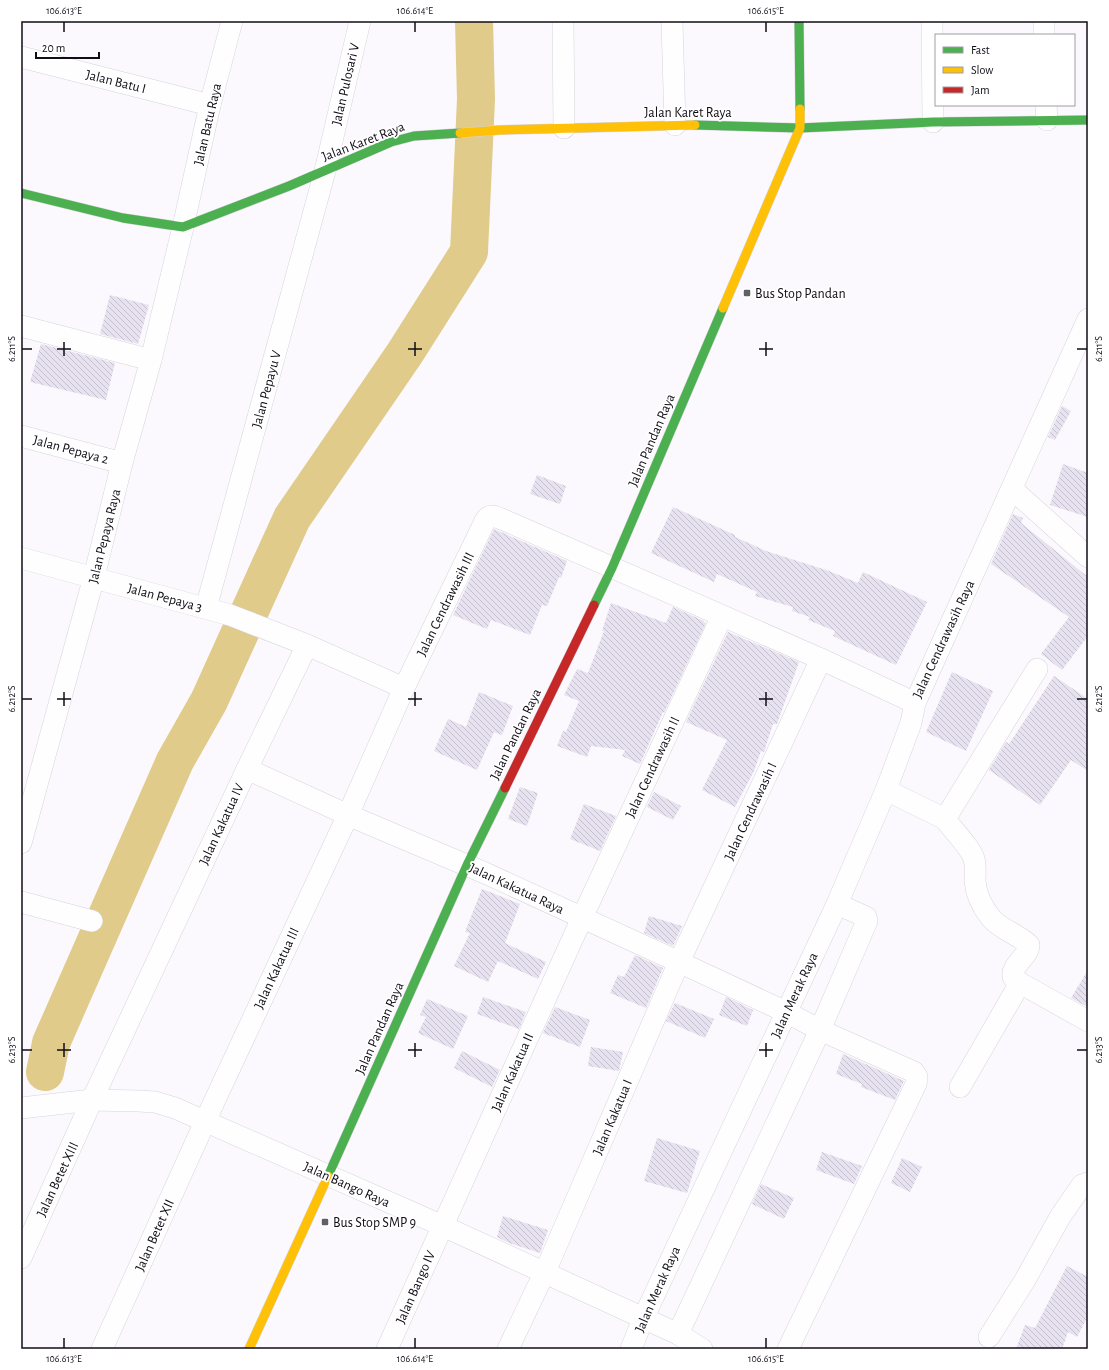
<svg xmlns="http://www.w3.org/2000/svg" width="1109" height="1370" font-family="'Alegreya Sans',sans-serif">
<style>
.lines{fill:none;stroke-linecap:round;stroke-linejoin:round}
.river{stroke:#e0cb8a;stroke-width:38}
.building{fill:url(#building-back-hatch)}
.street-casing{stroke:#d7d4db;stroke-width:22}
.fast-casing{stroke:#d7d4db;stroke-width:10}
.slow-casing{stroke:#d7d4db;stroke-width:10}
.jam-casing{stroke:#d7d4db;stroke-width:10}
.street{stroke:#fefeff;stroke-width:21}
.fast{stroke:#4caf50;stroke-width:9}
.slow{stroke:#ffc107;stroke-width:9}
.jam{stroke:#c62828;stroke-width:9}
.ticks{fill:none;stroke:#100d16;stroke-width:1.5}
.poi-dot{fill:#626067;stroke:#fff;stroke-width:1.5}
.labels{text-anchor:middle;stroke-width:3.5;stroke-linejoin:round;paint-order:stroke}
.street-label{font-size:14px;fill:#100d16;stroke:#fff}
.poi-label{font-size:14px;fill:#100d16;stroke:#fff;text-anchor:start}
.neatline{fill:none;stroke:#100d16;stroke-width:1.5}
.ticks-label{font-size:10px;text-anchor:middle;fill:#100d16}
</style>
<defs>
<pattern id="building-back-hatch" width="6" height="6" patternUnits="userSpaceOnUse"><rect width="6" height="6" fill="#e7e1f0"/><path d="M-1 5l2 2M0 0l6 6M5-1l2 2" fill="none" stroke="#c5c0cd"/></pattern>
</defs>
<rect width="100%" height="100%" fill="#fbf9fd"/>
<g class="lines">
<polyline class="river" points="45,1072 51,1043 175,761 209,701 292,518 405,353 469,252 476,99 474,21"/>
</g>
<g class="building">
<polygon points="110,295 149,305 138,344 100,334"/>
<polygon points="41,344 115,363 106,400 30,382"/>
<polygon points="1062,406 1071,411 1055,440 1048,437"/>
<polygon points="1063,464 1088,473 1088,517 1050,505"/>
<polygon points="537,475 566,486 560,504 530,494"/>
<polygon points="673,507 735,535 735,537 766,551 829,571 858,583 863,572 927,602 896,665 833,636 835,631 808,620 810,617 792,611 793,607 755,596 757,592 717,574 714,582 651,553"/>
<polygon points="1013,514 1023,518 1021,523 1088,577 1088,636 1062,670 1041,654 1069,617 991,564"/>
<polygon points="494,529 567,561 561,578 559,577 547,606 542,605 530,635 491,620 487,629 453,615"/>
<polygon points="611,603 666,623 673,607 704,621 704,622 706,623 664,713 663,712 640,764 622,756 625,750 591,746 587,757 557,746 563,731 566,732 579,701 564,695 577,669 588,673 604,631 602,631"/>
<polygon points="728,632 799,662 777,724 773,724 764,752 761,751 754,771 735,807 702,790 727,740 686,722"/>
<polygon points="952,672 993,691 966,751 926,732"/>
<polygon points="1054,676 1088,699 1088,771 1071,760 1040,805 989,770 1006,742 1009,744"/>
<polygon points="479,692 513,706 502,735 494,732 477,770 434,751 448,719 466,727"/>
<polygon points="520,787 538,793 527,826 508,819"/>
<polygon points="654,792 681,806 673,820 647,807"/>
<polygon points="584,804 616,816 600,851 570,839"/>
<polygon points="482,889 520,904 505,943 546,962 538,979 498,961 488,982 454,966 470,933 465,932"/>
<polygon points="649,916 682,926 673,946 644,933"/>
<polygon points="635,955 663,968 646,1008 610,993 618,975 624,977"/>
<polygon points="1088,970 1088,1007 1071,998"/>
<polygon points="483,997 526,1012 519,1029 477,1014"/>
<polygon points="726,997 753,1010 747,1026 719,1015"/>
<polygon points="427,999 468,1016 453,1049 418,1033 426,1017 420,1015"/>
<polygon points="675,1003 714,1019 705,1038 666,1021"/>
<polygon points="555,1007 590,1020 580,1047 543,1033"/>
<polygon points="591,1047 623,1052 619,1071 588,1066"/>
<polygon points="462,1051 500,1070 492,1087 454,1068"/>
<polygon points="843,1054 904,1081 895,1100 861,1087 862,1084 836,1074"/>
<polygon points="657,1138 700,1151 687,1193 644,1181"/>
<polygon points="822,1152 862,1166 854,1184 816,1170"/>
<polygon points="902,1158 922,1167 910,1192 891,1183"/>
<polygon points="761,1184 794,1198 784,1219 752,1204"/>
<polygon points="503,1216 548,1230 540,1253 509,1243 497,1237"/>
<polygon points="1067,1266 1088,1277 1088,1316 1077,1337 1068,1332 1062,1349 1016,1349 1025,1325 1035,1328"/>
</g>
<g class="lines">
<g class="street-casing">
<g id="street">
<polyline points="563,21 564,128"/>
<polyline points="672,21 675,125"/>
<polyline points="932,21 933,122"/>
<polyline points="1044,21 1044,35"/>
<polyline points="21,57 210,105"/>
<polyline points="1046,105 1047,120"/>
<polyline points="21,326 151,360"/>
<polyline points="21,436 122,463"/>
<polyline points="1012,489 1088,557"/>
<polyline points="21,558 230,615 307,645"/>
<polyline points="206,608 325,171 360,21"/>
<polyline points="247,769 348,815 485,873 679,962 786,1012 820,1030 914,1072 917,1077 916,1084 788,1349"/>
<polyline points="886,790 945,819 1037,669"/>
<path d="M 945,819 C 952,829 971,848 974,859 C 976,866 975,874 975,881 C 976,894 983,908 991,918 C 1001,930 1018,934 1029,945 C 1029,957 1011,964 1013,977 L 1020,983 L 1088,1021"/>
<polyline points="21,843 94,577 122,463 151,360 183,227 210,105 232,21"/>
<polyline points="21,902 92,921"/>
<polyline points="960,1087 1020,983"/>
<polyline points="21,1108 92,1100 139,1101 155,1102 175,1108 443,1226 678,1334 702,1349"/>
<polyline points="21,1258 92,1100 247,769 307,645 404,688"/>
<polyline points="678,1334 820,1030 867,921 866,917 837,904"/>
<polyline points="989,1337 1025,1280 1060,1217 1082,1185 1088,1183"/>
<path d="M 102,1349 L 214,1102 L 348,815 L 404,688 L 485,521 C 490,512 496,517 504,520 L 821,659 L 915,703"/>
<polyline points="387,1349 582,918 722,616"/>
<polyline points="508,1349 548,1265 679,962 821,659"/>
<polyline points="631,1349 643,1319 837,904 886,790 911,723 915,703 1088,319"/>
</g>
</g>
<g class="fast-casing">
<g id="fast">
<polyline points="799,21 800,109"/>
<polyline points="695,125 800,128 933,122 1088,120"/>
<polyline points="21,193 123,218 183,227 289,186 391,142 414,136 460,133"/>
<polyline points="594,605 612,568 723,308"/>
<polyline points="328,1176 467,865 505,788"/>
</g>
</g>
<g class="slow-casing">
<g id="slow">
<polyline points="460,133 500,130 695,125"/>
<polyline points="723,308 800,128 800,109"/>
<polyline points="249,1349 328,1176"/>
</g>
</g>
<g class="jam-casing">
<polyline id="jam" points="505,788 594,605"/>
</g>
<use href="#street" class="street"/>
<use href="#fast" class="fast"/>
<use href="#slow" class="slow"/>
<use href="#jam" class="jam"/>
</g>
<path class="ticks" d="M 64,22 L 64,32M 415,22 L 415,32M 766,22 L 766,32M 64,342 L 64,356M 415,342 L 415,356M 766,342 L 766,356M 22,349 L 32,349M 57,349 L 71,349M 408,349 L 422,349M 759,349 L 773,349M 1077,349 L 1087,349M 64,692 L 64,706M 415,692 L 415,706M 766,692 L 766,706M 22,699 L 32,699M 57,699 L 71,699M 408,699 L 422,699M 759,699 L 773,699M 1077,699 L 1087,699M 64,1043 L 64,1057M 415,1043 L 415,1057M 766,1043 L 766,1057M 22,1050 L 32,1050M 57,1050 L 71,1050M 408,1050 L 422,1050M 759,1050 L 773,1050M 1077,1050 L 1087,1050M 64,1338 L 64,1348M 415,1338 L 415,1348M 766,1338 L 766,1348"/>
<g class="poi-dot">
<rect x="743" y="289" width="8" height="8" rx="2"/>
<rect x="321" y="1218" width="8" height="8" rx="2"/>
</g>
<g class="labels">
<g class="street-label">
<text transform="translate(116 81) rotate(14)" y="5">Jalan Batu I</text>
<text transform="translate(345 84) rotate(-77)" y="5">Jalan Pulosari V</text>
<text x="688" y="117">Jalan Karet Raya</text>
<text transform="translate(207 124) rotate(-77)" y="5">Jalan Batu Raya</text>
<text transform="translate(363 141) rotate(-21)" y="5">Jalan Karet Raya</text>
<text transform="translate(266 389) rotate(-75)" y="5">Jalan Pepayu V</text>
<text transform="translate(651 440) rotate(-67)" y="5">Jalan Pandan Raya</text>
<text transform="translate(71 449) rotate(15)" y="5">Jalan Pepaya 2</text>
<text transform="translate(104 536) rotate(-76)" y="5">Jalan Pepaya Raya</text>
<text transform="translate(165 597) rotate(15)" y="5">Jalan Pepaya 3</text>
<text transform="translate(445 604) rotate(-64)" y="5">Jalan Cendrawasih III</text>
<text transform="translate(943 639) rotate(-65)" y="5">Jalan Cendrawasih Raya</text>
<text transform="translate(515 734) rotate(-64)" y="5">Jalan Pandan Raya</text>
<text transform="translate(652 767) rotate(-65)" y="5">Jalan Cendrawasih II</text>
<text transform="translate(750 811) rotate(-65)" y="5">Jalan Cendrawasih I</text>
<text transform="translate(221 824) rotate(-65)" y="5">Jalan Kakatua IV</text>
<text transform="translate(517 888) rotate(25)" y="5">Jalan Kakatua Raya</text>
<text transform="translate(276 968) rotate(-65)" y="5">Jalan Kakatua III</text>
<text transform="translate(794 995) rotate(-65)" y="5">Jalan Merak Raya</text>
<text transform="translate(379 1028) rotate(-66)" y="5">Jalan Pandan Raya</text>
<text transform="translate(512 1072) rotate(-66)" y="5">Jalan Kakatua II</text>
<text transform="translate(612 1117) rotate(-67)" y="5">Jalan Kakatua I</text>
<text transform="translate(57 1179) rotate(-65)" y="5">Jalan Betet XIII</text>
<text transform="translate(347 1184) rotate(24)" y="5">Jalan Bango Raya</text>
<text transform="translate(154 1235) rotate(-66)" y="5">Jalan Betet XII</text>
<text transform="translate(415 1287) rotate(-66)" y="5">Jalan Bango IV</text>
<text transform="translate(657 1289) rotate(-66)" y="5">Jalan Merak Raya</text>
</g>
<g class="poi-label">
<text x="755" y="298">Bus Stop Pandan</text>
<text x="333" y="1227">Bus Stop SMP 9</text>
</g>
</g>
<rect width="1109" height="1370" fill="none" stroke="#ffffff" stroke-width="44"/>
<rect x="935" y="34" width="140" height="72" fill="#ffffff" stroke="#9f9ea2"/>
<rect x="943" y="47" width="20" height="6" fill="#4caf50" stroke="#9f9ea2"/>
<text x="971" y="54" font-size="12" fill="#100d16">Fast</text>
<rect x="943" y="67" width="20" height="6" fill="#ffc107" stroke="#9f9ea2"/>
<text x="971" y="74" font-size="12" fill="#100d16">Slow</text>
<rect x="943" y="87" width="20" height="6" fill="#c62828" stroke="#9f9ea2"/>
<text x="971" y="94" font-size="12" fill="#100d16">Jam</text>
<path d="M36 52v6h63v-6" fill="none" stroke="#100d16" stroke-width="2"/>
<text x="42" y="52" font-size="12" fill="#100d16" stroke="#ffffff" stroke-width="3" paint-order="stroke">20 m</text>
<rect x="22" y="22" width="1065" height="1326" class="neatline"/>
<g class="ticks-label">
<text x="64" y="14">106.613°E</text>
<text x="415" y="14">106.614°E</text>
<text x="766" y="14">106.615°E</text>
<text transform="translate(11 349) rotate(-90)" y="4">6.211°S</text>
<text transform="translate(1098 349) rotate(-90)" y="4">6.211°S</text>
<text transform="translate(11 699) rotate(-90)" y="4">6.212°S</text>
<text transform="translate(1098 699) rotate(-90)" y="4">6.212°S</text>
<text transform="translate(11 1050) rotate(-90)" y="4">6.213°S</text>
<text transform="translate(1098 1050) rotate(-90)" y="4">6.213°S</text>
<text x="64" y="1362">106.613°E</text>
<text x="415" y="1362">106.614°E</text>
<text x="766" y="1362">106.615°E</text>
</g>
</svg>
